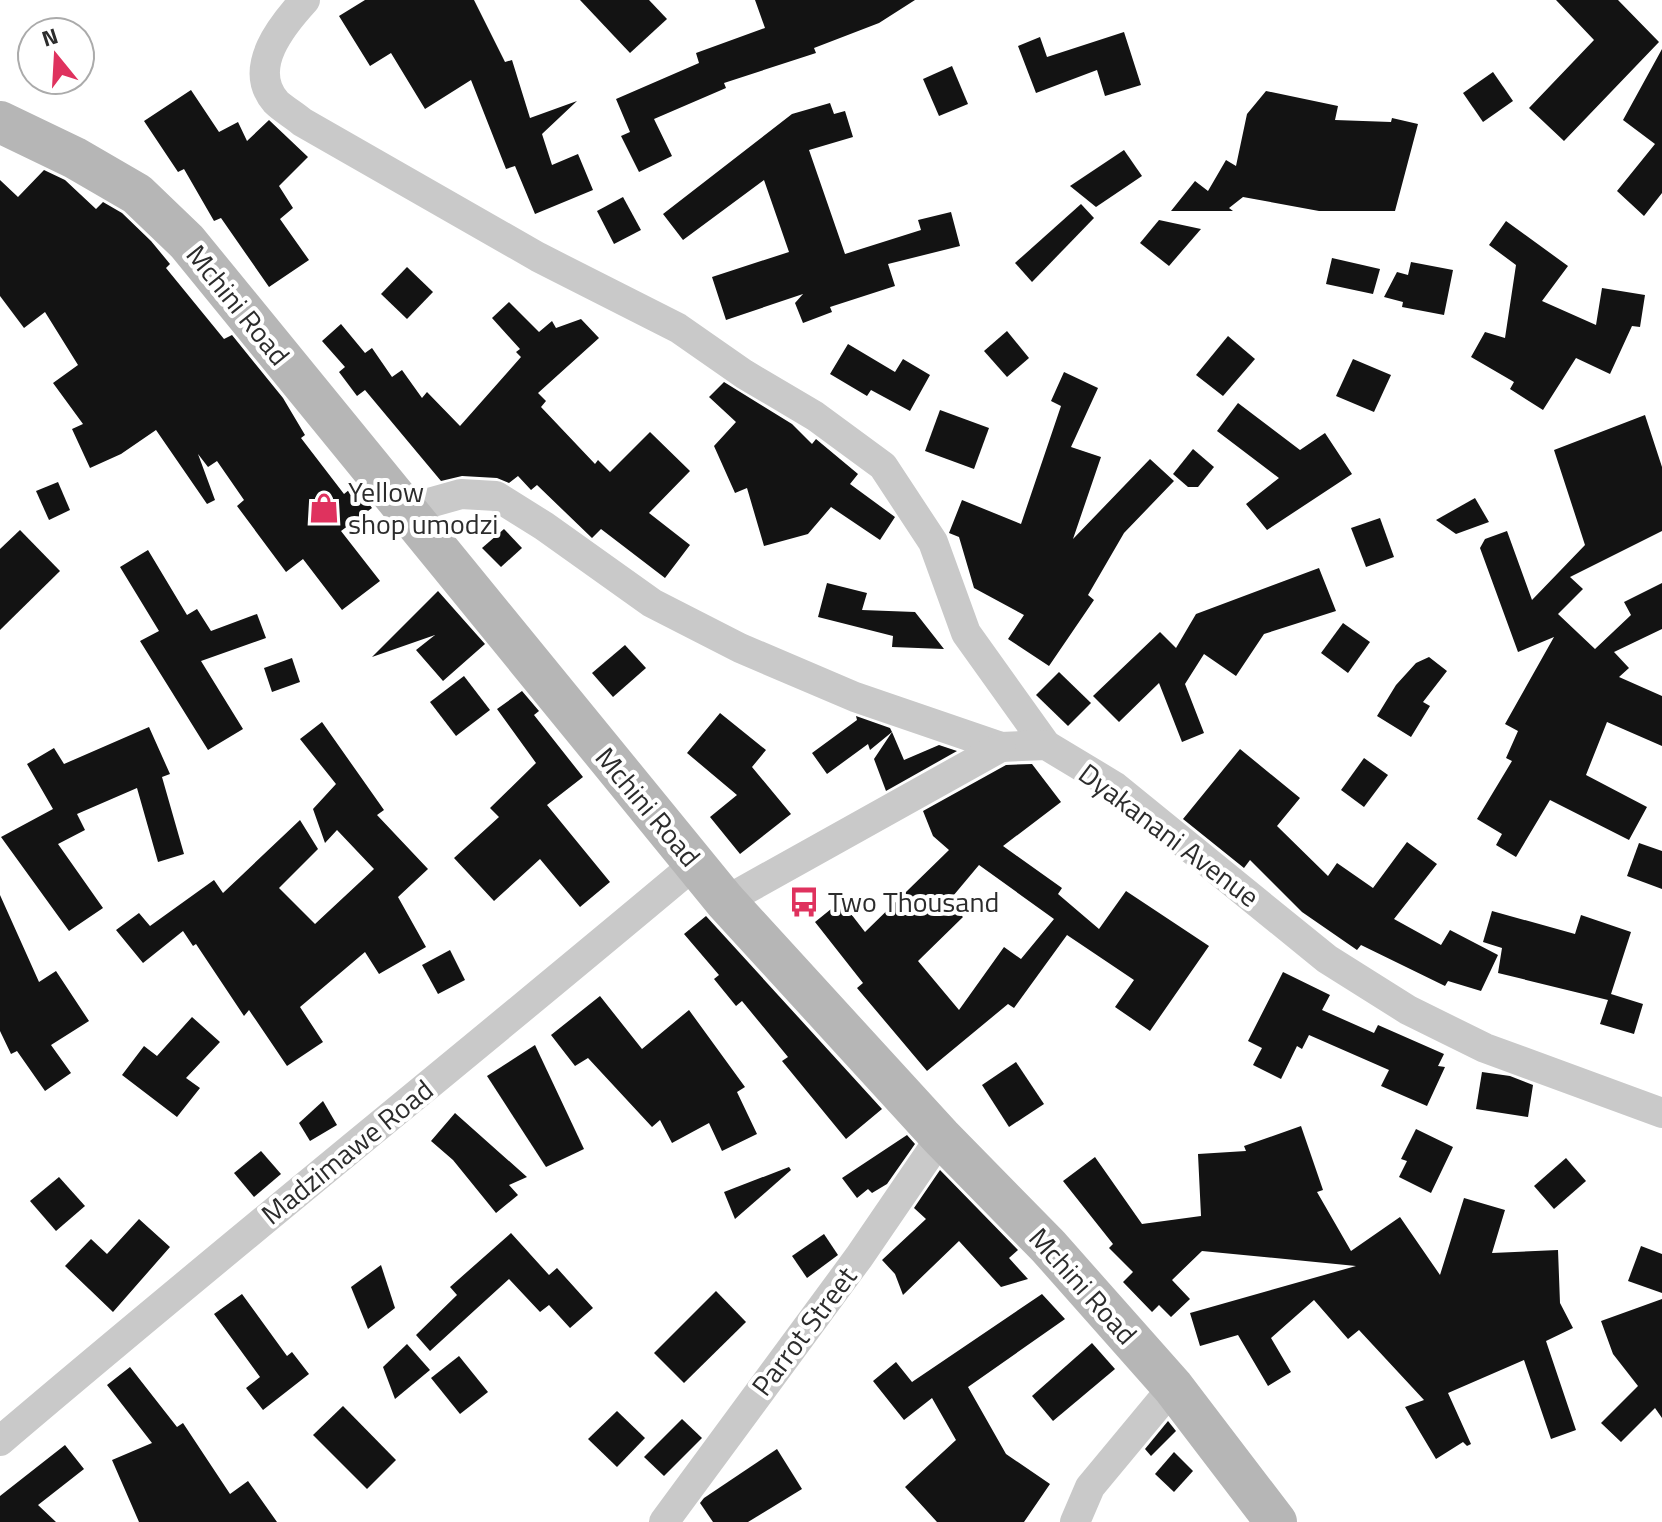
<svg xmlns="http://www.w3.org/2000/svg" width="1662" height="1522" font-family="'Titillium Web',sans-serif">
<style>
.building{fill:#131313;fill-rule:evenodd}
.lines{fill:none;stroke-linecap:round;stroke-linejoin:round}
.street{stroke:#c9c9c9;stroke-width:30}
.secondary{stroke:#b6b6b6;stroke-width:42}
.labels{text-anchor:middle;stroke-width:8;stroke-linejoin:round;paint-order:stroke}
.street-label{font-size:28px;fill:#2c2c2c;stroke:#fff}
.poi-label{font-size:28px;fill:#2c2c2c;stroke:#fff;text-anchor:start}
</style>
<rect width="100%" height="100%" fill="#fff"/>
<g class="building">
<polygon points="365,0 474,0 505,62 512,60 530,118 577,101 542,134 552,165 578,154 593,190 535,214 515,166 506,169 471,80 425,109 391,53 370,66 339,16"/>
<polygon points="580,0 649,0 667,19 630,53"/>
<polygon points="755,0 915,0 879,23 814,48 816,53 724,83 726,88 654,119 672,156 639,172 621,136 630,132 616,99 699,63 696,53 765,28"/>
<polygon points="1556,0 1618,0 1659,42 1564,141 1529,108 1594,40"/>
<polygon points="1124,32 1141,85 1105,96 1097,70 1036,93 1018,46 1040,37 1047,57"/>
<polygon points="1662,49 1662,193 1644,216 1617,191 1655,144 1623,120"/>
<polygon points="952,66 968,104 939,116 923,79"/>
<polygon points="1493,72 1513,101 1483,122 1463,93"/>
<polygon points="191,90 219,132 238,122 247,141 269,120 308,157 279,186 293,208 280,219 309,260 269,287 221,218 214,221 184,169 178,172 144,121"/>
<polygon points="1266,91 1338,106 1335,120 1391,122 1392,118 1418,124 1395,211 1319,211 1243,197 1229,208 1233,211 1171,211 1195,181 1208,191 1226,160 1236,166 1247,114"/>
<polygon points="830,103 834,114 845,111 853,137 809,150 845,254 921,230 918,220 951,212 960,246 888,264 895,286 830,307 832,312 803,323 795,303 803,294 726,320 712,277 789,252 764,180 683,240 663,214 792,114"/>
<polygon points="1124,150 1142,176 1096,207 1070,186"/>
<polygon points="44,170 65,180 96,209 103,202 122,213 151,241 170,264 166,268 224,339 232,335 283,398 305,435 301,438 344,494 355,485 372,508 341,531 380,581 342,610 303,559 286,572 237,506 244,500 217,461 208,467 198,454 215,500 207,504 156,430 121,454 90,468 72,429 83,424 53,383 78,365 45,312 24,328 0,296 0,180 18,197"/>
<polygon points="623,197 641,230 614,244 597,211"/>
<polygon points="1081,204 1094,218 1032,282 1015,263"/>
<polygon points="1159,220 1201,229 1169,266 1140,243"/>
<polygon points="1506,221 1568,266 1542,301 1596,325 1602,288 1645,295 1640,327 1632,326 1610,374 1576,358 1543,410 1510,389 1514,382 1471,357 1485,332 1505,338 1516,265 1489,245"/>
<polygon points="1332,258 1380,269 1373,294 1326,284"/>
<polygon points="1411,262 1453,270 1444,315 1402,307 1403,302 1384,297 1397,272 1408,275"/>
<polygon points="407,267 433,292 407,319 381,294"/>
<polygon points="509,302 539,332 552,321 556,328 581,319 599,338 538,393 546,401 541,407 595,464 598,460 610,472 650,432 690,471 649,513 690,545 665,578 601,529 592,538 537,485 531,490 518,476 509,483 497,478 462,476 441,481 365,390 357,396 339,372 345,367 322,341 341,324 365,353 372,348 392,377 402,370 422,398 427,392 460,426 521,357 516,352 520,349 492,318"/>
<polygon points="1007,331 1029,358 1007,377 984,351"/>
<polygon points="1228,336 1255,359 1223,396 1196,375"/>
<polygon points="848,344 895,372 903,359 930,375 910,411 871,390 867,396 830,374"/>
<polygon points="1353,359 1391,375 1374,412 1336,396"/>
<polygon points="1064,372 1098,388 1071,447 1101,457 1073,539 1150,459 1174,481 1124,533 1088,595 1094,600 1049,666 1008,639 1024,615 974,588 959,537 949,533 962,500 1021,524 1061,406 1051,401"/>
<polygon points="724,382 792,424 812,444 816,439 858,474 850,484 895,517 880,540 831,507 808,534 764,546 747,488 735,493 714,446 736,422 709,397"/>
<polygon points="1238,403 1300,450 1325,433 1352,474 1267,530 1246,504 1279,478 1217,431"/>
<polygon points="940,410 989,428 974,469 925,451"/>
<polygon points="1645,415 1662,467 1662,531 1570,577 1583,589 1558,614 1595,649 1631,615 1624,602 1662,583 1662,629 1614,652 1629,668 1619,677 1662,696 1662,746 1607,722 1586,775 1647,807 1629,840 1550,800 1516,857 1496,845 1502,834 1477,819 1512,761 1506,758 1518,731 1505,724 1554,637 1518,652 1480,548 1485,539 1507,531 1532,600 1585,545 1554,450"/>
<polygon points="1193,449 1214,467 1198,487 1188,487 1173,474"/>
<polygon points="58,482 70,510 49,520 36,491"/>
<polygon points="1475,498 1489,522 1456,534 1436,520"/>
<polygon points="1380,518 1394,557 1366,567 1351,528"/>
<polygon points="504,529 522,548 501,567 482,548"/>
<polygon points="20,530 60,571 0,630 0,549"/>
<polygon points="148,550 187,615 197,609 211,631 257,614 266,638 201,661 243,729 208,750 140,641 159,631 120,567"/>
<polygon points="1319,568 1336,611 1264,634 1236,676 1204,654 1185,684 1204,733 1182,742 1159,683 1119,722 1093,696 1160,632 1176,648 1196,614"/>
<polygon points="827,583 867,593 862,610 915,612 944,649 892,647 893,636 818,617"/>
<polygon points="438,591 485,644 443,681 416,650 435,635 372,657"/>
<polygon points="1343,623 1370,642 1348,673 1321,653"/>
<polygon points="625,645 646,668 613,697 592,673"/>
<polygon points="1429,657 1447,671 1423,702 1430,706 1411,737 1377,716 1396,685 1416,663"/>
<polygon points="292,658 300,682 272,692 264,668"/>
<polygon points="1059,672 1091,703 1068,726 1036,695"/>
<polygon points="464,676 490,710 456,736 430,702"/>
<polygon points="522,691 539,711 534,715 583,777 547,805 610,882 580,907 540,859 494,901 454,858 499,817 490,808 536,763 497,709"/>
<polygon points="720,713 766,750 752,767 791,814 740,854 710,817 737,795 687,753"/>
<polygon points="856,716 890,728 892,732 870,750 868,744 827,774 812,753 857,720"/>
<polygon points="322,722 384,810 377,815 428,869 398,897 426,947 379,974 365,952 300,1007 323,1042 287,1066 249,1010 244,1016 196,944 193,946 183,931 143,963 116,930 139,913 150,926 214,880 223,893 300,820 318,849 279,888 315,924 374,869 337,830 325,843 313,809 336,784 300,739"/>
<polygon points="149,727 170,774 162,777 184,854 158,862 137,788 77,814 85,830 58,844 103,908 69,931 1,837 53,809 27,764 54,748 64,764"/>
<polygon points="892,732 904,760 939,745 957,751 886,791 874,759"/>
<polygon points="1240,749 1300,798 1277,826 1328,876 1337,863 1373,888 1407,842 1437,864 1394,919 1441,945 1450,930 1498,955 1481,991 1448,981 1445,986 1361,945 1357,950 1302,912 1250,860 1244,868 1183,819"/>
<polygon points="1364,758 1388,775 1364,807 1341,790"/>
<path d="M 1032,764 L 1061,802 L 1003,846 L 1062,888 L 1058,894 L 1099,929 L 1126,891 L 1209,946 L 1150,1031 L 1115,1007 L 1134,980 L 1067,935 L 1014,1008 L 1008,1004 L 927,1071 L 857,988 L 863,983 L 815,922 L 841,901 L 865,932 L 949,850 L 933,836 L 923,811 L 1006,765 ZM 979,865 L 1054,919 L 1021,959 L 1004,947 L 959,1010 L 918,961 L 963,917 L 948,902 Z"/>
<polygon points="1639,843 1662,851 1662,889 1627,876"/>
<polygon points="0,895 39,982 56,971 89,1021 51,1045 71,1073 45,1091 17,1051 11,1054 0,1031"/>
<polygon points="1492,911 1575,934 1581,915 1631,932 1611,994 1643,1004 1634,1034 1600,1024 1608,1000 1498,973 1502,948 1483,942"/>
<polygon points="706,916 882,1109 846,1139 782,1061 788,1057 742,1001 736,1006 714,979 719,975 684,934"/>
<polygon points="450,950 465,980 438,994 422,965"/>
<polygon points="1283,972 1330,995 1322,1010 1374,1033 1378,1025 1444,1054 1438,1066 1445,1067 1427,1106 1381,1086 1389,1070 1309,1035 1302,1049 1297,1046 1281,1079 1253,1065 1262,1048 1248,1041"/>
<polygon points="600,996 642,1049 689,1010 745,1087 737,1092 757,1134 722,1151 709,1123 672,1143 660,1120 652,1127 588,1058 575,1066 551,1035"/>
<polygon points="192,1017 220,1042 186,1078 200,1088 177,1117 122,1075 144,1046 157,1056"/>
<polygon points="535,1045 584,1149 546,1167 487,1076"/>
<polygon points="1016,1062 1044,1104 1009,1127 982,1085"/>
<polygon points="1482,1072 1510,1076 1533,1085 1528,1117 1476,1109"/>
<polygon points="323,1101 337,1125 310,1141 299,1123"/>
<polygon points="455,1113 527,1177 509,1185 518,1195 496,1213 453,1160 431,1141"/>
<polygon points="1301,1126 1323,1190 1317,1192 1351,1251 1400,1217 1440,1275 1464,1198 1505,1210 1492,1253 1558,1250 1560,1303 1573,1328 1546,1341 1576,1430 1551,1439 1524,1360 1448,1393 1471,1444 1467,1446 1463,1442 1436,1459 1405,1407 1424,1400 1359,1330 1348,1339 1314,1300 1271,1338 1291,1372 1268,1386 1238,1335 1200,1346 1190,1313 1356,1266 1202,1251 1172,1280 1190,1299 1171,1317 1159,1305 1152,1312 1123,1282 1133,1272 1109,1248 1113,1244 1063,1181 1095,1157 1142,1224 1201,1216 1198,1154 1246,1151 1244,1146"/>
<polygon points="1416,1129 1453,1147 1431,1193 1399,1177 1407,1161 1401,1159"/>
<polygon points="907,1135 915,1144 887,1184 872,1193 868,1189 857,1198 842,1178"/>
<polygon points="261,1151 281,1174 254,1197 234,1173"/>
<polygon points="1566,1158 1586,1181 1554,1209 1534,1186"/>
<polygon points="789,1167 791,1170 735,1219 724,1192"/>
<polygon points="940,1170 1018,1250 1009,1258 1028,1279 1001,1287 959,1241 903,1295 895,1274 882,1260 926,1219 914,1208"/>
<polygon points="59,1177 85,1206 56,1231 30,1201"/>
<polygon points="139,1219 170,1247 113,1312 65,1266 91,1239 107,1254"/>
<polygon points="511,1233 549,1275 557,1268 593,1308 570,1328 549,1305 540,1312 509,1279 430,1351 416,1335 457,1295 450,1287"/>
<polygon points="824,1234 838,1255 807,1278 792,1256"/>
<polygon points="1641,1246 1662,1254 1662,1293 1628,1281"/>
<polygon points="381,1265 395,1308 368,1329 351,1287"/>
<polygon points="716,1291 746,1322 684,1383 654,1353"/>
<polygon points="242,1294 287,1356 292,1352 309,1374 263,1410 246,1388 260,1377 214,1314"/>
<polygon points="1042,1294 1065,1319 968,1387 1006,1454 1050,1484 1024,1522 937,1522 905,1487 956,1440 932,1398 904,1420 873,1381 896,1362 912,1382"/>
<polygon points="1662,1299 1662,1418 1655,1408 1621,1442 1601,1423 1638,1386 1613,1354 1601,1321"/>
<polygon points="1092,1343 1115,1369 1053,1421 1032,1396"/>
<polygon points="407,1344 430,1370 395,1399 383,1367"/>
<polygon points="459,1356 488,1392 460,1414 431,1378"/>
<polygon points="130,1367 177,1427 183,1423 230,1494 248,1481 277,1522 139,1522 112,1460 152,1443 107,1385"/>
<polygon points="343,1406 396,1460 367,1489 313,1435"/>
<polygon points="617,1411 645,1438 617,1467 588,1439"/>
<polygon points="682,1419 702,1438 664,1476 644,1457"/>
<polygon points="1168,1421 1176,1431 1151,1456 1145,1449"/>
<polygon points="65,1445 84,1469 38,1505 56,1522 0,1522 0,1496"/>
<polygon points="777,1449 802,1489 748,1522 713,1522 700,1503 704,1498"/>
<polygon points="1174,1452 1193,1471 1174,1492 1155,1474"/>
</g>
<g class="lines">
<g class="street">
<path d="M 305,0 C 283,24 246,68 276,102 C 283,109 294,115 302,122 L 538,257 L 678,328 L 744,374 L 815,416 L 883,466 L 933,542 L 966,633 L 1046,745"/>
<polyline points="404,510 461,494 496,496 544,526 652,603 740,648 855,697 1001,747 1046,745 1114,786 1327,959 1408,1010 1485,1048 1662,1113"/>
<polyline points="725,901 1001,747"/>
<path d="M 0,1441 C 229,1246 464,1058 695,864"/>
<polyline points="664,1522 859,1257 941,1137"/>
<polyline points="1075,1522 1090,1487 1173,1387"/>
</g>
<polyline class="secondary" points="0,122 75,158 137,194 187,242 725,901 941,1137 1048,1246 1173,1387 1276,1522"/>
</g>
<defs>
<g id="shop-bare" transform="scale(2.4)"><path d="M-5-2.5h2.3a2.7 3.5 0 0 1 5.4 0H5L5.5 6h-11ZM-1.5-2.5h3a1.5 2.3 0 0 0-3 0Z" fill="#df325e" stroke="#fff" stroke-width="2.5" paint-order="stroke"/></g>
<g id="bus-bare" transform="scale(2.4)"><path d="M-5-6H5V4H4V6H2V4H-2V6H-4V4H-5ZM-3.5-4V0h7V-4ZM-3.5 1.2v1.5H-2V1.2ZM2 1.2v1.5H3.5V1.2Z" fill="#df325e" stroke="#fff" stroke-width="2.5" paint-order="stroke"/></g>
</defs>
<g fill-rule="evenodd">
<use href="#shop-bare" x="324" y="508"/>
<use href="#bus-bare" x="804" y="902"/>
</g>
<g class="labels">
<g class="street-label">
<text transform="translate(238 305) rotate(51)" y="10">Mchini Road</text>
<text transform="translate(648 807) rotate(50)" y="10">Mchini Road</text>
<text transform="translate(1169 835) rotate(37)" y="10">Dyakanani Avenue</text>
<text transform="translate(347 1152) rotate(-39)" y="10">Madzimawe Road</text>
<text transform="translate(1083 1286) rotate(48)" y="10">Mchini Road</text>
<text transform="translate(804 1331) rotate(-53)" y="10">Parrot Street</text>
</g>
<g class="poi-label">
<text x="348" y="502">Yellow<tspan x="348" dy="32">shop umodzi</tspan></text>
<text x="828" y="912">Two Thousand</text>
</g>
</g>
<g transform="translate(56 56) rotate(342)"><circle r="38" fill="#ffffff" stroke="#ababab" stroke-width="2"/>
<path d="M0-6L14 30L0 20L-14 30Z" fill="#df325e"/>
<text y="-12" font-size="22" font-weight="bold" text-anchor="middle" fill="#2c2c2c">N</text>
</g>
</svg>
